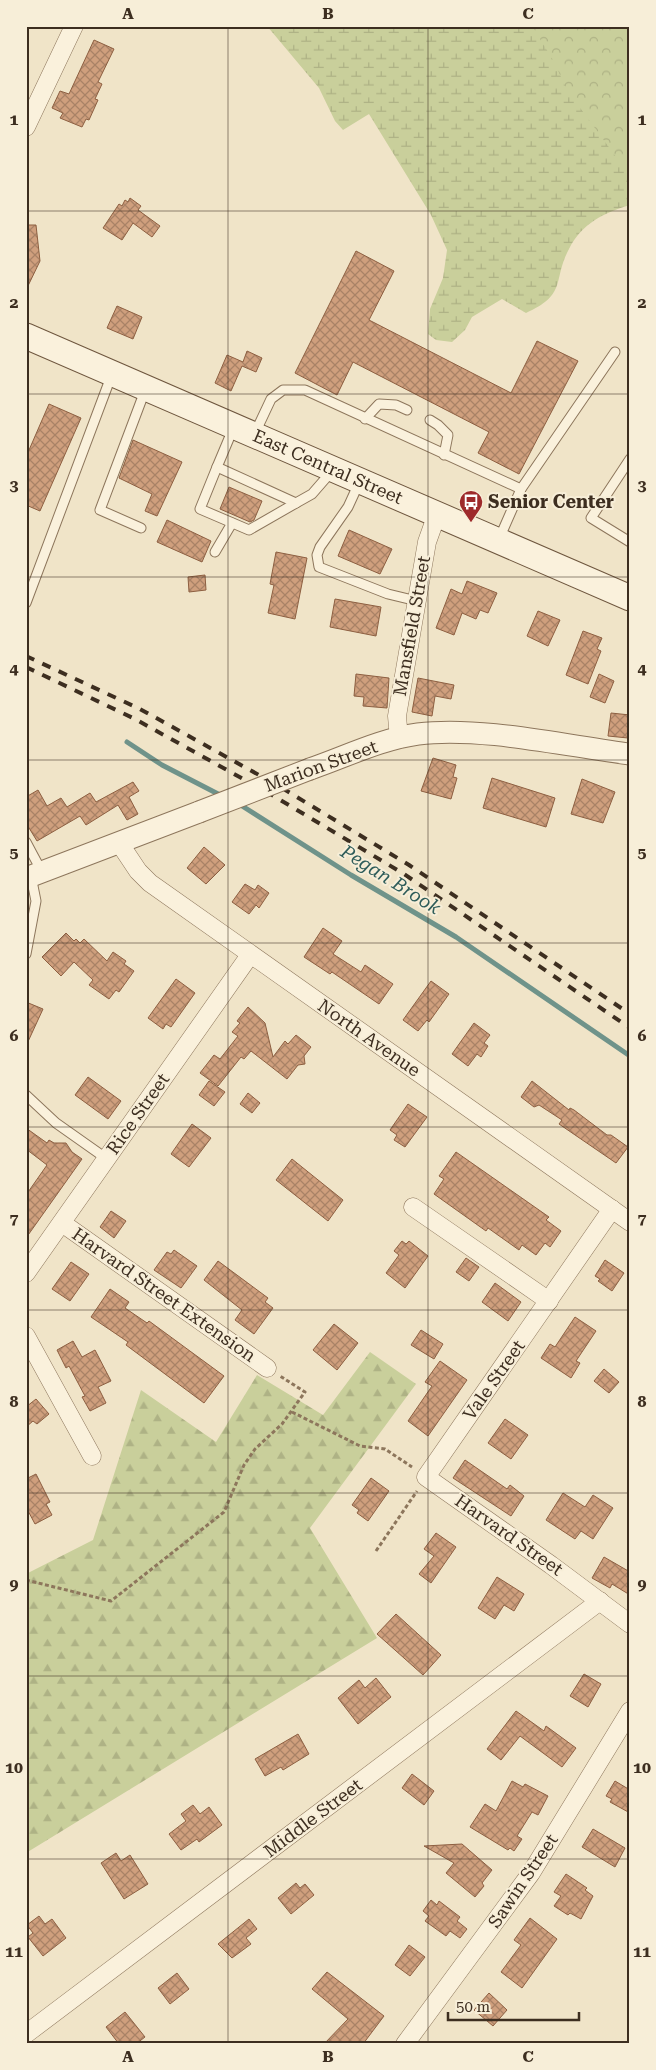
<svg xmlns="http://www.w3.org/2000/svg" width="656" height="2070" font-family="'Roboto Serif',serif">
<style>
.forest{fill:url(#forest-firs)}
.wetland{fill:url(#wetland-marsh)}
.park{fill:url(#park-crowns)}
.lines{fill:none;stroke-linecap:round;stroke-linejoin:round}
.stream{stroke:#6f938a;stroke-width:5}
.building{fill:url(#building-cross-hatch);stroke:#8d5f41}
.service-casing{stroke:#8d765c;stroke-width:11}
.minor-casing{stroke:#8d765c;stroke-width:19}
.tertiary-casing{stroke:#8d765c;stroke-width:23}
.secondary-casing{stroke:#6f573f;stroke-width:27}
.path{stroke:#8d765c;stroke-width:3;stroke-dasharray:4 2.5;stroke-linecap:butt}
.service{stroke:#faf1dc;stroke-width:9}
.minor{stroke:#faf1dc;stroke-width:18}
.tertiary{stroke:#faf1dc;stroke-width:21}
.secondary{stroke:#faf1dc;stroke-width:25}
.rail{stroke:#3d2e20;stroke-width:4;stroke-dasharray:9 9;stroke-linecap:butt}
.tertiary-bridge-casing{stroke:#8d765c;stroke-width:23;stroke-linecap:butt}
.tertiary-bridge{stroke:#faf1dc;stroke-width:21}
.grid{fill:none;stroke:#3d2e20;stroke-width:1;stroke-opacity:0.55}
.labels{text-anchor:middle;stroke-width:4;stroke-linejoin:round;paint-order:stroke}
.street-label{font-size:18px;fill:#3d2e20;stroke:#f7eed8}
.poi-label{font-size:18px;font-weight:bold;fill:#3d2e20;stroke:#f7eed8;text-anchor:start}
.water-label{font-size:19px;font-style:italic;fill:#2f5d5a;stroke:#f7eed8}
.neatline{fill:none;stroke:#3d2e20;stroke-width:2}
.grid-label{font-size:16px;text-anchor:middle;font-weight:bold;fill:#3d2e20}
</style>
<defs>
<pattern id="forest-firs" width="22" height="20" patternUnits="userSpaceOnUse" patternTransform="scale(1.25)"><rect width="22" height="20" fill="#c9cf9b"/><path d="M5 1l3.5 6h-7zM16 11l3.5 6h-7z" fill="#aeb285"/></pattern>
<pattern id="wetland-marsh" width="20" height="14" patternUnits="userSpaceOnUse" patternTransform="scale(1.25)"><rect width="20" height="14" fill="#c9cf9b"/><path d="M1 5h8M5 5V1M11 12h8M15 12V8" fill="none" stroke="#aeb285"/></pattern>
<pattern id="park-crowns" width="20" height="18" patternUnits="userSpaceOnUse" patternTransform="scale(1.25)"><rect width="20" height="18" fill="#c9cf9b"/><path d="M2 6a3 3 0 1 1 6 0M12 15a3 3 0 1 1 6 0" fill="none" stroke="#aeb285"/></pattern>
<pattern id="building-cross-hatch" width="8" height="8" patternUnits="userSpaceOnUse" patternTransform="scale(1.25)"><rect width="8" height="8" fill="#cf9f7d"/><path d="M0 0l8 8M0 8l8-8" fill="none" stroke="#a98266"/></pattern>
</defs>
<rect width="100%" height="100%" fill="#f0e4c8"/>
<polygon class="forest" points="370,1352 416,1384 310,1528 377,1638 26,1853 26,1574 93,1540 141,1390 216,1442 257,1375 323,1415"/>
<path class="wetland" d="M 267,26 L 630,26 L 630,205 C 604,213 582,223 569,249 C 552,281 568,294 526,313 L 502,299 L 472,317 L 465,330 L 452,342 L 436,340 L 428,334 L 430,309 L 443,278 L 447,250 L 431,215 L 369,114 L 343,130 L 335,121 L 319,88 Z"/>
<polygon class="park" points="532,26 630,26 630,176 567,90 553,60"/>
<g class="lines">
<g class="stream">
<polyline points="127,742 162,765 222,796"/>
<polyline points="239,804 351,875 456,937 630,1056"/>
</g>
</g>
<g class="building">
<polygon points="94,40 114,49 98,82 102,84 95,99 98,100 89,120 86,119 82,127 60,118 63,113 52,108 60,91 69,94"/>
<polygon points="130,198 141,206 138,210 160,226 152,237 133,223 122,240 103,228 119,204 122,206 125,200 128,202"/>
<polygon points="26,225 36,225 40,261 26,290"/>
<polygon points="356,251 394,271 369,320 511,393 537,341 578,361 519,474 478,453 489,432 353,362 337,395 295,373"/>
<polygon points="117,306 142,317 133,339 107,328"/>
<polygon points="247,351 262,358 256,372 242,366 231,391 215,383 227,355 243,362"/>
<polygon points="49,404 81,418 40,511 26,505 26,457"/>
<polygon points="133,440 182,462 157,516 145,511 152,494 119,478"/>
<polygon points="229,487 262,501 254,520 250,522 220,509"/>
<polygon points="167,520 211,541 202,562 157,542"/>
<polygon points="349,530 392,549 380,574 338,556"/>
<polygon points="276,552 307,558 295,619 268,613 274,585 270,584"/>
<polygon points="205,575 206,590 189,592 188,577"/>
<polygon points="467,581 497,593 488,613 480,610 476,619 462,613 454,635 436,628 451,589 462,594"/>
<polygon points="335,599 381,607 376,636 330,627"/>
<polygon points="538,611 560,620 548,646 527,636"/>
<polygon points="583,631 602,638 597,649 601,651 588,684 566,675"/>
<polygon points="356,674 389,678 387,708 363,706 364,697 354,696"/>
<polygon points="599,674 614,681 605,703 590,697"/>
<polygon points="418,678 454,685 451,699 435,696 432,716 412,712"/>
<polygon points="611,713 630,715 628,738 608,736"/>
<polygon points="433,758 456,765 453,777 457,778 451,799 421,791"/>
<polygon points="492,778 555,798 546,827 483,808"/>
<polygon points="582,779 615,792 603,823 571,814"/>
<polygon points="133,782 139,791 129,797 138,814 127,820 118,805 86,825 80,816 37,841 26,823 26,797 38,790 47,806 61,798 67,807 90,793 96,802"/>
<polygon points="204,847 225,865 206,884 187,868"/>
<polygon points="245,884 255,890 258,885 269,893 259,908 256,905 249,914 232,902"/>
<polygon points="323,928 342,941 333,954 361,972 365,965 393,984 379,1004 332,972 330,974 304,957"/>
<polygon points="66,933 74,941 76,939 80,943 84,939 107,961 113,952 126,961 124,964 134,971 119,992 116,990 109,999 89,985 93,980 74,962 61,976 42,957"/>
<polygon points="176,979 195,993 171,1027 166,1024 163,1029 148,1018"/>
<polygon points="431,981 449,994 429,1022 427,1020 418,1031 403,1020"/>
<polygon points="26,1002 43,1009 26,1046"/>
<polygon points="248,1007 265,1023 273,1057 285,1041 288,1044 296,1035 311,1047 304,1056 305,1064 298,1065 287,1079 251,1051 244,1059 241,1057 218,1086 200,1073 214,1055 220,1059 238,1036 232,1032 240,1023 237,1021"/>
<polygon points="474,1023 490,1035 484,1043 488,1046 481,1057 477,1054 468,1066 452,1054"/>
<polygon points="88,1077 121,1101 108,1119 75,1095"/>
<polygon points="209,1081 225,1092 214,1106 199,1095"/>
<polygon points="532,1081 569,1110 570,1108 574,1110 607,1135 611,1135 628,1147 616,1163 559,1124 562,1120 539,1105 534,1107 521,1097"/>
<polygon points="248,1093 260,1103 252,1113 240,1104"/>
<polygon points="408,1104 427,1117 405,1147 394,1140 397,1135 390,1130"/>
<polygon points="192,1124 211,1138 189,1167 171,1154"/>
<polygon points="26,1128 47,1143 49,1140 54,1143 66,1143 72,1152 82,1159 26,1238 26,1195 47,1165 26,1149"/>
<polygon points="456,1152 549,1217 546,1220 561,1231 550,1247 545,1243 536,1255 522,1245 519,1250 488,1228 486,1231 434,1194 444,1179 439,1176"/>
<polygon points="292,1159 343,1200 328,1221 276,1180"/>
<polygon points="111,1211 126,1221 114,1238 100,1227"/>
<polygon points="402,1241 406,1244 409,1241 428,1256 405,1288 386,1273 399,1255 394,1251"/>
<polygon points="174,1250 197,1266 181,1288 154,1270 167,1252 171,1254"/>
<polygon points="466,1258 479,1267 469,1281 456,1272"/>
<polygon points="605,1260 624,1273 612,1291 598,1281 600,1279 595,1276"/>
<polygon points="218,1261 268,1298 265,1302 273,1308 254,1334 235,1320 242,1310 204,1280"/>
<polygon points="71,1262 89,1274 70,1301 52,1289"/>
<polygon points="495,1283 521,1302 508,1321 482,1302"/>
<polygon points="110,1289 129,1302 125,1308 147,1323 149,1321 224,1376 204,1403 126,1345 128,1342 91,1317"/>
<polygon points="575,1317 596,1331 576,1361 580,1363 571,1378 541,1358 550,1344 555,1347"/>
<polygon points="334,1324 358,1343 337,1370 313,1350"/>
<polygon points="421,1330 443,1344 434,1359 411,1345"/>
<polygon points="73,1341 82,1357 95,1350 111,1381 98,1387 106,1403 90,1411 82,1397 85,1396 69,1366 66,1368 57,1350"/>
<polygon points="440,1361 467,1380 428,1436 408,1421 432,1386 425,1382"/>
<polygon points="604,1369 619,1382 609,1393 594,1381"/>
<polygon points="36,1399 49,1414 37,1424 33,1421 26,1427 26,1407"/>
<polygon points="505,1419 528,1435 511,1459 488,1443"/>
<polygon points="465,1460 507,1489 510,1485 524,1496 511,1516 453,1478"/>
<polygon points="36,1474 50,1502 46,1504 52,1515 35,1524 26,1507 26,1479"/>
<polygon points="371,1478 389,1491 368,1521 357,1513 359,1510 352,1505"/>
<polygon points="563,1493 585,1507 593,1495 613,1508 593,1539 581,1531 575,1539 546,1520"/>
<polygon points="436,1533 456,1547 431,1583 419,1574 434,1556 424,1549"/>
<polygon points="604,1557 630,1572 630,1595 612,1584 610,1588 592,1578"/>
<polygon points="497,1577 524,1594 514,1611 504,1605 495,1619 478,1608"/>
<polygon points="396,1614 441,1655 423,1675 377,1634"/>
<polygon points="584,1674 601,1684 588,1707 570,1696"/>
<polygon points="376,1678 391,1697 358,1724 338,1698 359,1680 365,1688"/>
<polygon points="516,1711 544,1731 546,1726 576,1748 562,1767 520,1736 501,1760 487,1749"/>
<polygon points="298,1734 309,1754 283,1770 281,1767 265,1776 255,1759"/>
<polygon points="412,1774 434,1791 424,1805 402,1788"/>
<polygon points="512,1781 523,1787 525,1784 548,1796 538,1815 532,1812 517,1836 522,1839 514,1851 510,1848 508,1850 470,1827 485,1804 496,1811"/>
<polygon points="615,1781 630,1790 630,1813 610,1802 612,1799 606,1796"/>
<polygon points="193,1805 200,1814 209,1807 222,1825 199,1842 197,1839 181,1850 169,1834 186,1821 181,1814"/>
<polygon points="593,1829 625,1848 615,1867 582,1847"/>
<polygon points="462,1844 492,1870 482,1883 484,1886 475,1897 446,1873 454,1863 424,1846"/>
<polygon points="116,1853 121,1861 130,1855 148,1884 124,1899 101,1863"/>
<polygon points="566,1874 587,1888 585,1890 593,1896 581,1919 570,1913 568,1915 554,1906 561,1896 554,1892"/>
<polygon points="296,1883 300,1888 305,1884 314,1895 291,1914 278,1898"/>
<polygon points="431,1900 437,1905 439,1901 460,1917 457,1921 467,1929 460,1938 450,1931 446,1936 425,1921 429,1916 423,1911"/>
<polygon points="39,1916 45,1924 52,1919 66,1938 43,1956 28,1937 33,1933 27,1925"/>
<polygon points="530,1918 557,1939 522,1988 501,1972 521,1945 514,1940"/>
<polygon points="249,1919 257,1929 246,1938 251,1944 232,1958 218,1944"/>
<polygon points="409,1945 425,1957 410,1976 395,1965"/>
<polygon points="327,1972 384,2016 363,2044 324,2044 348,2019 312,1989"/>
<polygon points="177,1973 189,1989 170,2004 158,1988"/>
<polygon points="489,1993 507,2010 493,2026 474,2010"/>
<polygon points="125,2012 145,2037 136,2044 119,2044 106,2027"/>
</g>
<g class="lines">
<g class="service-casing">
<g id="service">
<polyline points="365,419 379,404 396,405 407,410"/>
<polyline points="430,420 438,425 448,435 444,455"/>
<polyline points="233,429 217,467 296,503 312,494 332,471"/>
<polyline points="255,433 271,399 283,390 305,390 521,489 499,539"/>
<polyline points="630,459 591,518 630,542"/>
<polyline points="217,467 200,509 249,530 296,503"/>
<polyline points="359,483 348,507 320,547 317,555 319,567 388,594 417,601"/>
<polyline points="521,489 615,352"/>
<polyline points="141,528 100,510 146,388"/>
<polyline points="215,552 232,523"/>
<polyline points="26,603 112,374"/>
<polyline points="26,842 42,872"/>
<polyline points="26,954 36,901 31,876"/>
<polyline points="26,1095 56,1123 107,1159"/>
</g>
</g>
<g class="minor-casing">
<g id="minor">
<polyline points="26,127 74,26"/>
<polyline points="399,739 397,716 427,542 437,514"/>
<polyline points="120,844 138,871 150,883 630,1222"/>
<polyline points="413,1207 549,1301"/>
<polyline points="612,1209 426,1477 551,1565 630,1624"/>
<polyline points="62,1223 267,1368"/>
<polyline points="26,1273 250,955"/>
<polyline points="26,1336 92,1456"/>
<polyline points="26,2034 600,1601"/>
<polyline points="405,2044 531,1873 630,1711"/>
</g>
</g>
<g class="tertiary-casing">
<g id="tertiary">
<path d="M 310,769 C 345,757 381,739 418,734 C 480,726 567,746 630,754"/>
<polyline points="26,878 199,812"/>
</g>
</g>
<g class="secondary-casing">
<g id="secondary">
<path id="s1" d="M 26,336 L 630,598"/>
</g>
</g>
<g class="path">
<polyline points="292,1412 360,1446 385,1449 412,1467"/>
<polyline points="376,1551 417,1491"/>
<polyline points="26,1580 111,1601 224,1512 244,1465 255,1449 282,1424 305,1392 280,1376"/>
</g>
<use href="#service" class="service"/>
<use href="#minor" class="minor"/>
<use href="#tertiary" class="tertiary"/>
<use href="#secondary" class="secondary"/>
<g class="rail">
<polyline points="26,656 140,709 277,785 409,865 630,1014"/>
<polyline points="26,667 135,719 272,795 404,874 630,1028"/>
</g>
<g class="tertiary-bridge-casing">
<polyline id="tertiary-bridge" points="199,812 310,769"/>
</g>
<use href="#tertiary-bridge" class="tertiary-bridge"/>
</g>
<path class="grid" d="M 228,26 L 228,2044M 428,26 L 428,2044M 26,211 L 630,211M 26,394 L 630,394M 26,577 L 630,577M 26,760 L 630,760M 26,943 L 630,943M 26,1127 L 630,1127M 26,1310 L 630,1310M 26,1493 L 630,1493M 26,1676 L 630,1676M 26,1859 L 630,1859"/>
<defs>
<g id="bus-pin" transform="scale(1.25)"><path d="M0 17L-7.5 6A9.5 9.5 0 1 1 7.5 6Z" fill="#9e2a2b" stroke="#f7eed8"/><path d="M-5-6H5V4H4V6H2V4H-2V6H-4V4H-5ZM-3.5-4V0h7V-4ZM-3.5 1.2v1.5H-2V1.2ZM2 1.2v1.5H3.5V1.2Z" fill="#fff"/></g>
</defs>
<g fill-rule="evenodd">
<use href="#bus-pin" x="471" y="502"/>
</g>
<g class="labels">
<g class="street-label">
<text dy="6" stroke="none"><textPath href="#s1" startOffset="329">East Central Street</textPath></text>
<text transform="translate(412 626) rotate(-80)" y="6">Mansfield Street</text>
<text transform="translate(321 766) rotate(-20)" y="6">Marion Street</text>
<text transform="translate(369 1038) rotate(35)" y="6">North Avenue</text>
<text transform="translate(138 1114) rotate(-55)" y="6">Rice Street</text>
<text transform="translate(164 1295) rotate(35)" y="6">Harvard Street Extension</text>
<text transform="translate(494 1380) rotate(-55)" y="6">Vale Street</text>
<text transform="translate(509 1535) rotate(35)" y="6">Harvard Street</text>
<text transform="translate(313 1818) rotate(-37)" y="6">Middle Street</text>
<text transform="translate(523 1881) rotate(-56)" y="6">Sawin Street</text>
</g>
<g class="poi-label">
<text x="488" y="508">Senior Center</text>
</g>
<g class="water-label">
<text transform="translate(391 879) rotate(32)" y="7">Pegan Brook</text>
</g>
</g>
<rect width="656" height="2070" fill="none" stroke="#f7eed8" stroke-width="55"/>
<path d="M448 2012v8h131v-8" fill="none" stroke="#3d2e20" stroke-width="2.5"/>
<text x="456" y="2012" font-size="15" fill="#3d2e20" stroke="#f7eed8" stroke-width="4" paint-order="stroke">50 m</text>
<rect x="28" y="28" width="600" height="2014" class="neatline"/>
<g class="grid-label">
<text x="128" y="19">A</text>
<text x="328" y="19">B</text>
<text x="528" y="19">C</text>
<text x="14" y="125">1</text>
<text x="642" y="125">1</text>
<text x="14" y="308">2</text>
<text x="642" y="308">2</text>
<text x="14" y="491">3</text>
<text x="642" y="491">3</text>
<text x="14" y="674">4</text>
<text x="642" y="674">4</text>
<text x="14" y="858">5</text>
<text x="642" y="858">5</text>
<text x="14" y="1041">6</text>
<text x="642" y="1041">6</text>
<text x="14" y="1224">7</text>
<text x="642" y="1224">7</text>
<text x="14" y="1407">8</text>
<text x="642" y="1407">8</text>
<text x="14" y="1590">9</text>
<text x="642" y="1590">9</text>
<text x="14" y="1773">10</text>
<text x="642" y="1773">10</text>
<text x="14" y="1957">11</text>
<text x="642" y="1957">11</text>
<text x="128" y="2062">A</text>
<text x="328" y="2062">B</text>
<text x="528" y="2062">C</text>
</g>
</svg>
